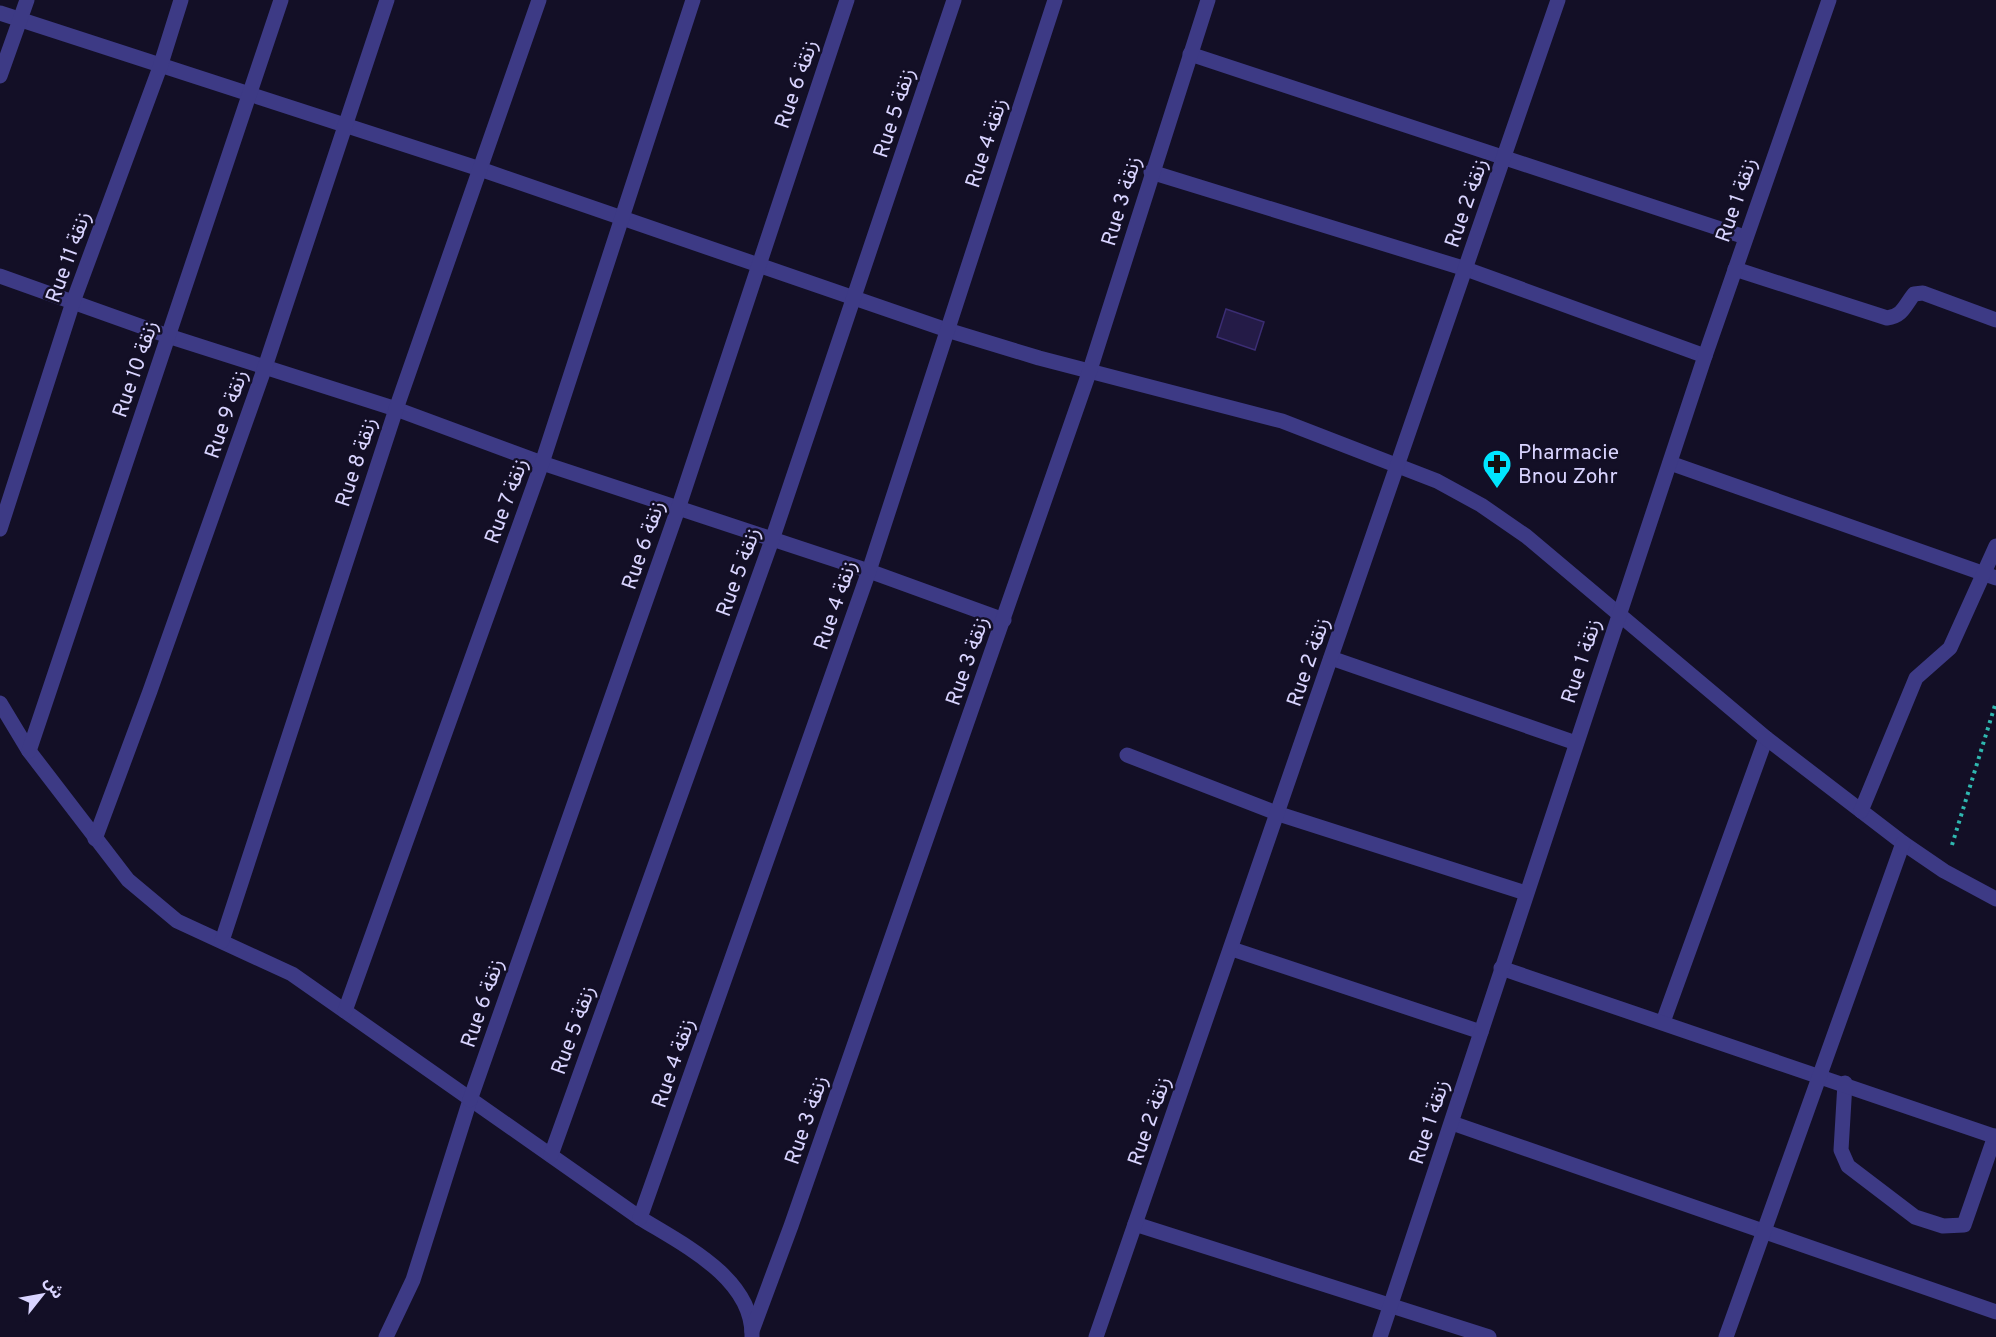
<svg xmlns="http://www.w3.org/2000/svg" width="1996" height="1337" font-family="Overpass,'Noto Sans Arabic',sans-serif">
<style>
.building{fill:#241b47;stroke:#3b2d73;stroke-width:1.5}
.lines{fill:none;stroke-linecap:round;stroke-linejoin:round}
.path{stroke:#2fb8b0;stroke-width:4;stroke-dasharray:3 4.5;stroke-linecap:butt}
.service{stroke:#3d3a85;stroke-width:15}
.pedestrian{stroke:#3d3a85;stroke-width:15}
.minor{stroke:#3d3a85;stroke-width:15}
.labels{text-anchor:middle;stroke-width:5;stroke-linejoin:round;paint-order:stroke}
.street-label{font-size:21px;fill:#d9d4ff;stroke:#130f26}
.poi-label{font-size:21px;fill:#d9d4ff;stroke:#130f26;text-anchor:start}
</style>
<rect width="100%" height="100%" fill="#130f26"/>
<polygon class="building" points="1226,309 1264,322 1255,350 1217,337"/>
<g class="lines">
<polyline class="path" points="1952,845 1996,702"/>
<g class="service">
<path d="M 0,703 L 29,751 L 128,880 L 177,921 L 292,974 L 640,1218 C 682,1244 753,1278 752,1336"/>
<polyline points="1845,1083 1841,1150 1848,1166 1915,1217 1943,1226 1964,1225 1995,1136"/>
<polyline points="386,1337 413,1280 470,1100"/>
</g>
<polyline class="pedestrian" points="1663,1022 1766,738"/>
<g class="minor">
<polyline points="0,13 480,169 947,330 1039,358 1282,421 1437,481 1481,505 1526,536 1766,738 1903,843 1944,871 1996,899"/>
<polyline points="1190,54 1745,237"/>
<polyline points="0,76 27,0"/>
<polyline points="1151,172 1466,269 1705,356"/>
<path d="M 1735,269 L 1887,318 C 1903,316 1905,305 1914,294 L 1923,293 L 1996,320"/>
<polyline points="0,276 168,336 396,409 542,463 869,571 1004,620"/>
<polyline points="1670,463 1996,578"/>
<polyline points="0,529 73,302 160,67 181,0"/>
<polyline points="1331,658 1576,743"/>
<polyline points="29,751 281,0"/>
<polyline points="1127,755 1279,814 1526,893"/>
<polyline points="1861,811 1916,678 1950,648 1996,546"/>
<polyline points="95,839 150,691 265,367 387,0"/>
<polyline points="222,941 396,409 539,0"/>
<polyline points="1232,949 1481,1032"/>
<polyline points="1501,968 1996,1137"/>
<polyline points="345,1011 542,463 693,0"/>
<polyline points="470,1100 678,509 847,0"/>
<polyline points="1452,1123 1996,1312"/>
<polyline points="551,1155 772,540 954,0"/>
<polyline points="640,1218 869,571 1055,0"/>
<polyline points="1135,1224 1489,1337"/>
<polyline points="752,1331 791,1226 1090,370 1208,0"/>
<polyline points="1096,1337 1558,0"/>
<polyline points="1380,1337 1705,356 1829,0"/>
<polyline points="1726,1337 1903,843"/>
</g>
</g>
<defs>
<g id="pharmacy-pin" transform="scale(1.5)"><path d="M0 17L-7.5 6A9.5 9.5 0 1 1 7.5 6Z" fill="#00e5ff" stroke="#130f26"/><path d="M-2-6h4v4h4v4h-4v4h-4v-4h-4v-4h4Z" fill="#111"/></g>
</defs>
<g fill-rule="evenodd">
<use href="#pharmacy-pin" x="1497" y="464"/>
</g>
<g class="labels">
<g class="street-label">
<text transform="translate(796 84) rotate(-71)" y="7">Rue 6 زنقة</text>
<text transform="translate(894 113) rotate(-72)" y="7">Rue 5 زنقة</text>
<text transform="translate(986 143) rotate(-72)" y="7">Rue 4 زنقة</text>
<text transform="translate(1736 200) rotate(-71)" y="7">Rue 1 زنقة</text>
<text transform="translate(1121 201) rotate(-73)" y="7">Rue 3 زنقة</text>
<text transform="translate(1466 203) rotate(-71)" y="7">Rue 2 زنقة</text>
<text transform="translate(68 257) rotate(-70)" y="7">Rue 11 زنقة</text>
<text transform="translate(135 369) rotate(-71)" y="7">Rue 10 زنقة</text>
<text transform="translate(226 414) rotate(-71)" y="7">Rue 9 زنقة</text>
<text transform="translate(356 462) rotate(-72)" y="7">Rue 8 زنقة</text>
<text transform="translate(506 501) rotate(-70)" y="7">Rue 7 زنقة</text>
<text transform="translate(643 545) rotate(-71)" y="7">Rue 6 زنقة</text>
<text transform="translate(738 572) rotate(-70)" y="7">Rue 5 زنقة</text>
<text transform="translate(835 605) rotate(-71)" y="7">Rue 4 زنقة</text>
<text transform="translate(967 661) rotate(-71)" y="7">Rue 3 زنقة</text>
<text transform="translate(1581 661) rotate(-72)" y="7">Rue 1 زنقة</text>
<text transform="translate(1308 662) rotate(-71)" y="7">Rue 2 زنقة</text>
<text transform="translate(482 1003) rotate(-71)" y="7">Rue 6 زنقة</text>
<text transform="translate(573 1030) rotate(-70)" y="7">Rue 5 زنقة</text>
<text transform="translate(673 1063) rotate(-71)" y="7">Rue 4 زنقة</text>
<text transform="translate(806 1120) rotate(-71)" y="7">Rue 3 زنقة</text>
<text transform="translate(1149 1121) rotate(-71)" y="7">Rue 2 زنقة</text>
<text transform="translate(1429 1122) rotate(-72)" y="7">Rue 1 زنقة</text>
</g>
<g class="poi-label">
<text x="1518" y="459">Pharmacie<tspan x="1518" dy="24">Bnou Zohr</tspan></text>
</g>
</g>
<g transform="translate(42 1295) rotate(59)" stroke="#130f26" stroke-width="4.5" paint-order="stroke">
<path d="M0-4.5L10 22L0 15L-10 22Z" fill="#d9d4ff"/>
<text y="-9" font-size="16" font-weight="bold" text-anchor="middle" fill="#d9d4ff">ش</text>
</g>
</svg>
